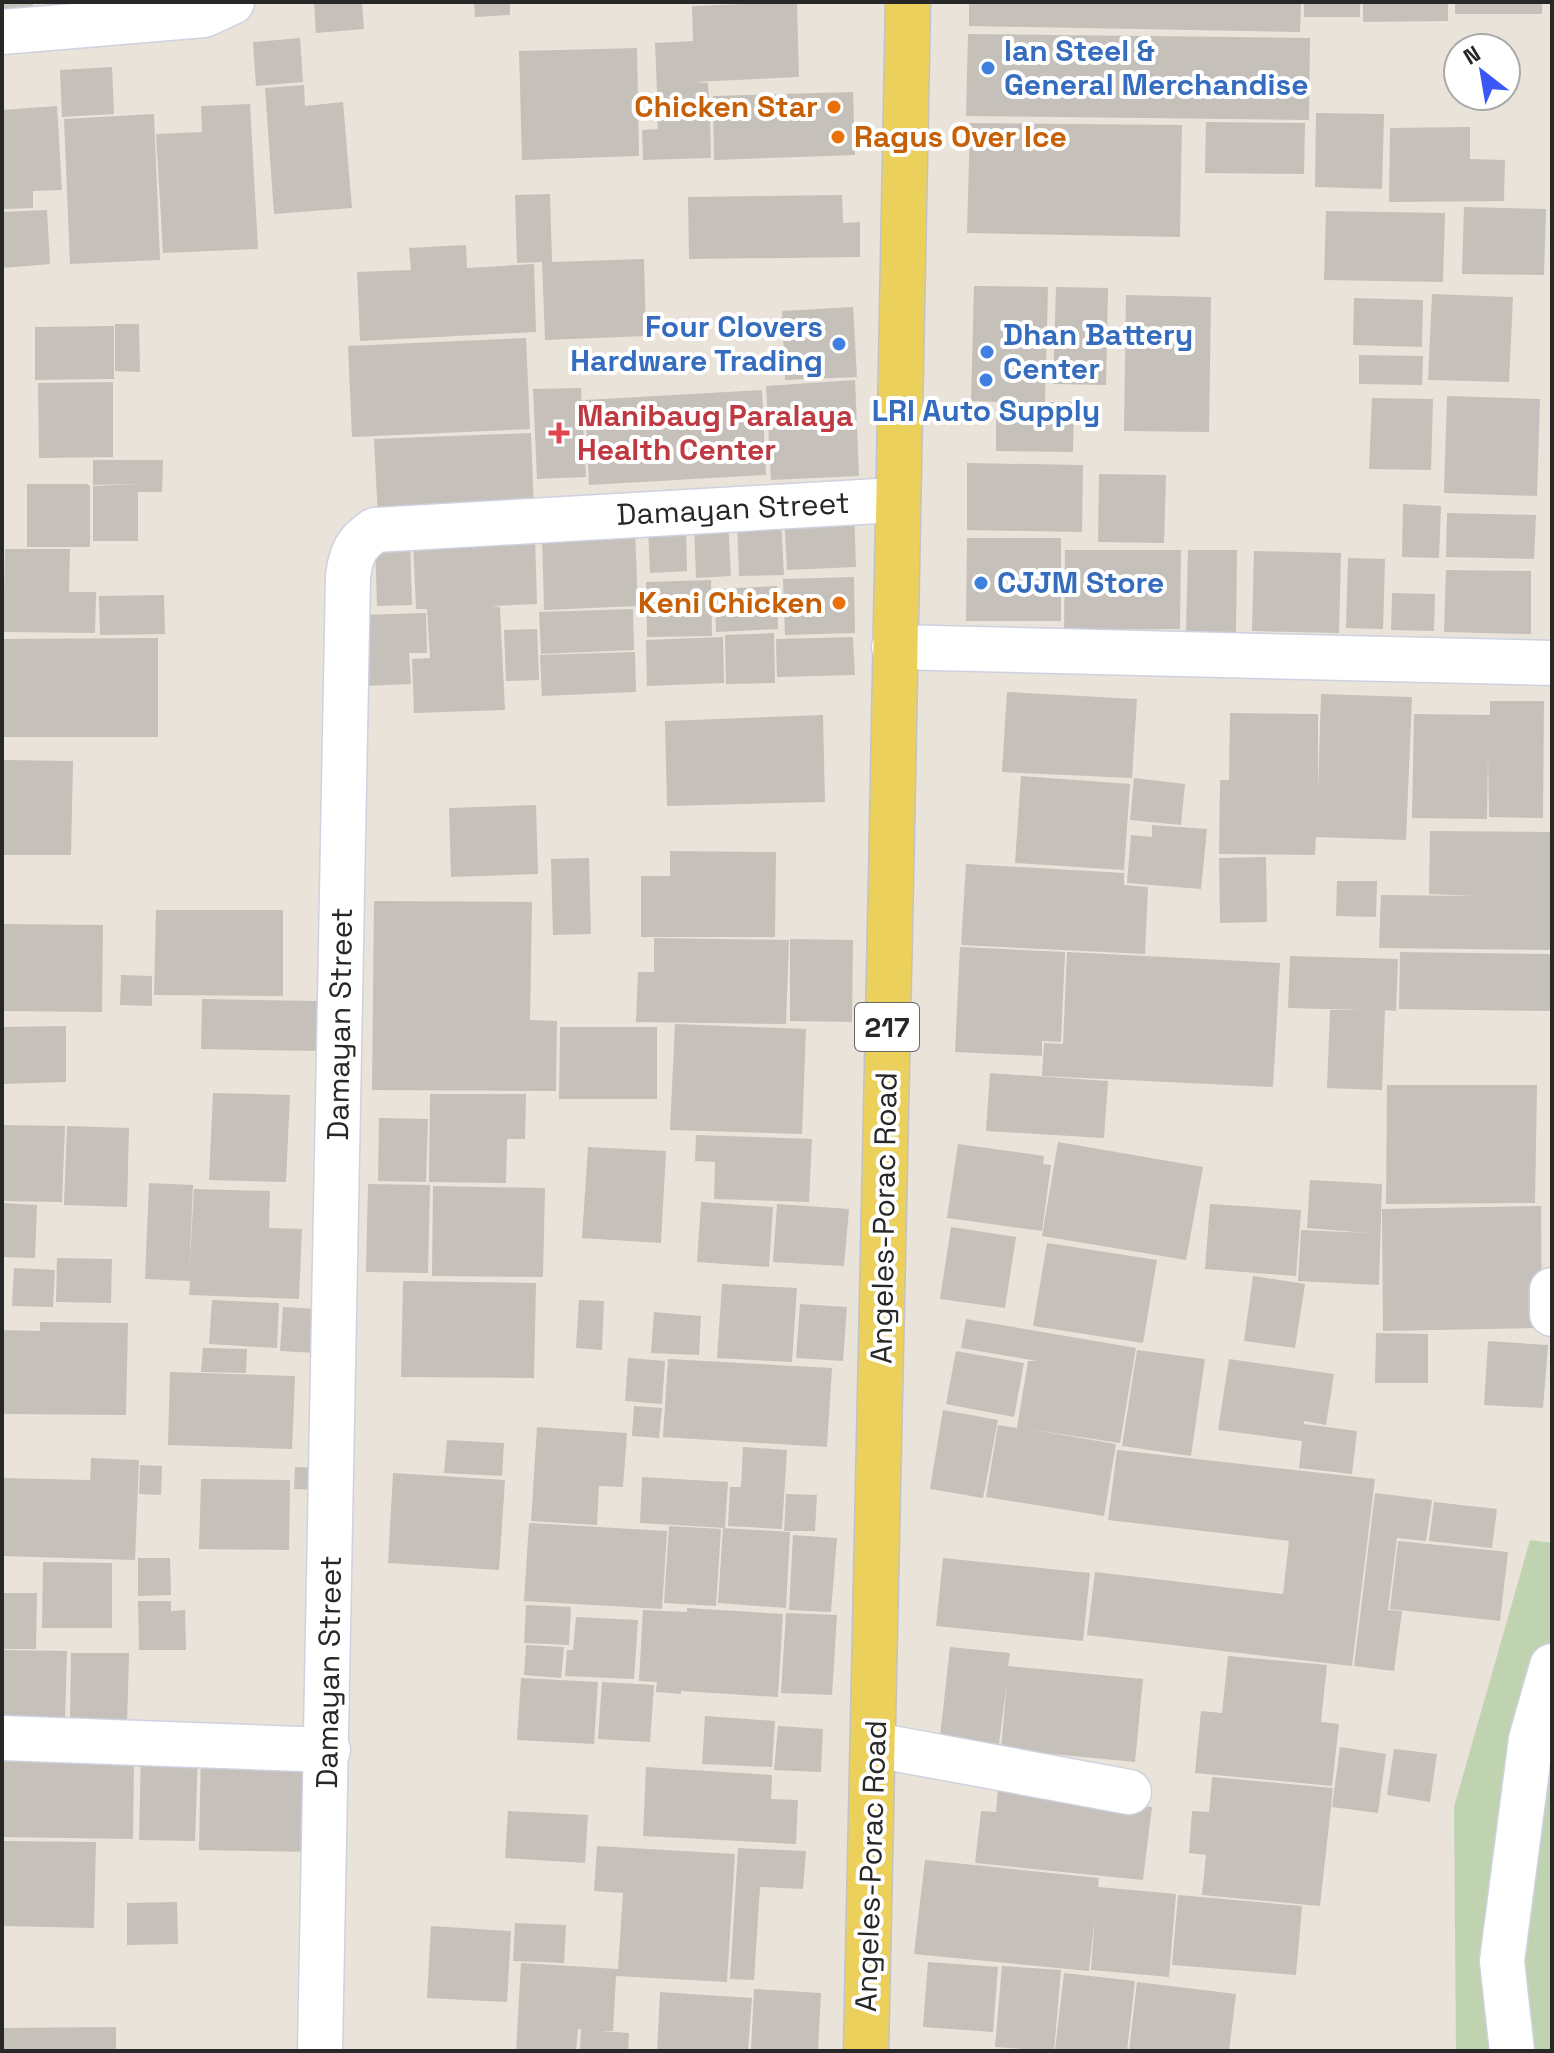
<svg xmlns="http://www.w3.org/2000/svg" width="1554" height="2053" font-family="'Space Grotesk',sans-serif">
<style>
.cemetery{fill:#c0d3b1}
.building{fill:#c5c0b9}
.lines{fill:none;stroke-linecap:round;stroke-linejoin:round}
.minor-casing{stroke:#ced1e0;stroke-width:47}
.major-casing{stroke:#c3c3c3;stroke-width:47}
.minor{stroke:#fff;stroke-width:44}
.major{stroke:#ecd05c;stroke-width:44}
.shop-dot{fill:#3f7fe0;stroke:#fff;stroke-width:3}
.food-dot{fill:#e8710a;stroke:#fff;stroke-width:3}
.health-dot{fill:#e0444e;stroke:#fff;stroke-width:3}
.labels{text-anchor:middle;stroke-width:8;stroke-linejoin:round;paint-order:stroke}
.shield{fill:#fff;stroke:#686868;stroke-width:2}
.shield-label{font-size:28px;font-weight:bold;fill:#272727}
.shop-label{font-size:30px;font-weight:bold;fill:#366cbe;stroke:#fff;text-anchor:start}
.food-label{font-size:30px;font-weight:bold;fill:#c56008;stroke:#fff;text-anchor:end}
.health-label{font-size:30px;font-weight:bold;fill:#be3a42;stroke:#fff;text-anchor:start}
.street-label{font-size:30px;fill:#272727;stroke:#fff}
</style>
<rect width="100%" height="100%" fill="#eae3d9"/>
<polygon class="cemetery" points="1530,1540 1552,1543 1552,2051 1456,2051 1454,1807"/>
<g class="building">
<polygon points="2,2 33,2 33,8 2,10"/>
<polygon points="314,2 362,2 364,29 316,33"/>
<polygon points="474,2 510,2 510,15 475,17"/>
<polygon points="797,2 799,77 694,82 708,83 710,115 658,117 655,43 693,41 692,6"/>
<polygon points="969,2 1301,2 1300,32 969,26"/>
<rect x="1304" y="2" width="56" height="15"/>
<polygon points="1363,2 1448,2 1448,21 1363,22"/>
<rect x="1455" y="2" width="87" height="12"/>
<polygon points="968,34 1310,38 1309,120 966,116"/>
<polygon points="300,38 303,82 256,86 253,42"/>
<polygon points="637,48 639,156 522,160 519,51"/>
<polygon points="112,67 114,114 62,117 60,70"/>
<polygon points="304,85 305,106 343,102 352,208 274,214 265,88"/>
<polygon points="853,92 855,155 714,160 713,96"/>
<polygon points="250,104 258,249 163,253 156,134 202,132 201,106"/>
<polygon points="57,106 62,190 33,191 33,208 2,209 2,110"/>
<polygon points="1316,113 1384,114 1382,189 1315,187"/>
<polygon points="154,114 160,260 70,264 64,119"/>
<polygon points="710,117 711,158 643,160 642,130 658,129 657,118"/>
<polygon points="1206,122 1305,123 1304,174 1205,173"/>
<polygon points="970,123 1182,125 1180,237 967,233"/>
<polygon points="1470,127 1470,159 1505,160 1504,201 1389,202 1390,128"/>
<polygon points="550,194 552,262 644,259 646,336 545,340 542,262 517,263 515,195"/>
<polygon points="842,195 843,223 860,222 860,257 689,259 688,197"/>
<polygon points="1464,207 1546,209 1544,275 1462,274"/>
<polygon points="47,210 50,264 2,268 2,212"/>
<polygon points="1326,211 1445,213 1443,282 1324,280"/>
<polygon points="466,245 467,268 534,264 536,332 360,341 357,272 411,270 409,248"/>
<polygon points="974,286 1048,287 1045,402 1074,402 1073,452 996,451 996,402 971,401"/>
<polygon points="1056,287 1108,288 1106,385 1053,384"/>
<polygon points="1432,294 1513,297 1509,382 1428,380"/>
<polygon points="1126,295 1211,297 1209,432 1124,431"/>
<polygon points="1354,298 1423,300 1422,347 1353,345"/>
<polygon points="853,307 857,377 785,380 782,311"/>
<polygon points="115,324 139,324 140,372 115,371"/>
<polygon points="114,326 114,379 35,380 35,327"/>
<polygon points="526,338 530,429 352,437 348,346"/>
<polygon points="1359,355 1423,356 1422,385 1359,384"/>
<polygon points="855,380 859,476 771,480 766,386"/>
<polygon points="113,382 113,457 39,458 38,383"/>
<polygon points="581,388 586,477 537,479 533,389"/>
<polygon points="762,390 766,475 589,485 585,400"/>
<polygon points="1447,396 1540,399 1537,496 1444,493"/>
<polygon points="1372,398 1433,399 1431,470 1369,469"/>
<polygon points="531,433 534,512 378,518 374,439"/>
<polygon points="93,460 163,460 162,492 138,492 138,541 93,541 93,486 139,484 93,485"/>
<polygon points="967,463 1083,465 1082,532 967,530"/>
<polygon points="1099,474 1166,475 1164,543 1098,542"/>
<polygon points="27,484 87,484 90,486 90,547 27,547"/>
<polygon points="1403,504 1441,506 1439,558 1402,557"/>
<polygon points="854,510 856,567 787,570 784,514"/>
<polygon points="1447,513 1536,515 1534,559 1446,557"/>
<polygon points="728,520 731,576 696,578 694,522"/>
<polygon points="781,520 784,575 739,576 737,522"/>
<polygon points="686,526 687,571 650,573 648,527"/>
<polygon points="635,530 638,606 544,610 542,534"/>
<polygon points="535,535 537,604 492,606 500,607 505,710 414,713 412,659 430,658 427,609 416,609 413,540"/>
<polygon points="967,538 1061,538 1061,621 966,621"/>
<polygon points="410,540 412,605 377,606 375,541"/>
<polygon points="5,549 70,549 69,592 96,592 95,633 3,632"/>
<polygon points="1065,550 1181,550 1180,629 1064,630"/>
<polygon points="1188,550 1237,550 1236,633 1186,632"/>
<polygon points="1254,551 1341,553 1339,633 1252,631"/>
<polygon points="1348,558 1385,559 1383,629 1346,628"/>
<polygon points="1446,570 1531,571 1531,634 1444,632"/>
<polygon points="854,577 855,633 785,635 783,579"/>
<polygon points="711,580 712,636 647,637 646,582"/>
<polygon points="777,586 778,629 716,632 715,589"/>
<polygon points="1392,593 1435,594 1434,631 1391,630"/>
<polygon points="164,595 165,634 100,635 99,596"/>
<polygon points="633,609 634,650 541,654 539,612"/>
<polygon points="426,613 427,653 409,653 411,684 364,686 362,615"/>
<polygon points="537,629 539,680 506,681 504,630"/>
<polygon points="774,633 775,683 726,684 725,635"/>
<polygon points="723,637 724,683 647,686 646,640"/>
<polygon points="853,637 855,675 777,677 776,639"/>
<polygon points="158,638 158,737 2,737 2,639"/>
<polygon points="635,652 636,692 542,696 540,655"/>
<polygon points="1007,692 1137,699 1132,778 1002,772"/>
<polygon points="1321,694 1412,697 1406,840 1316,837 1315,855 1219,854 1220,780 1229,780 1230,713 1318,714 1318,792"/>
<polygon points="1490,701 1544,701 1543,818 1489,817 1488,754 1487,819 1412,818 1414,714 1490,715"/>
<polygon points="823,715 825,802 667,806 665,721"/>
<polygon points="3,760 73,761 71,855 2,855"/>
<polygon points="1021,776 1130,784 1124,870 1015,863"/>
<polygon points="1134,778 1185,784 1181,825 1130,820"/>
<polygon points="536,805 538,874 451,877 449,808"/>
<polygon points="1152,825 1207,829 1201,889 1127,883 1131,835 1152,837"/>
<polygon points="1430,831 1552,832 1552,950 1379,948 1381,895 1472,896 1429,894"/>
<polygon points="670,851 776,852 775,937 641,937 641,876 670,876"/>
<polygon points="1266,857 1267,922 1220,923 1219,858"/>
<polygon points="589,858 591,934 553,935 551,859"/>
<polygon points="966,864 1124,873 1124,885 1148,887 1145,954 961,945"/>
<polygon points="1337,881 1377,881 1376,917 1336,916"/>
<polygon points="374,901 532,902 530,1020 557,1021 556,1091 372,1090"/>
<polygon points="156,910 283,910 283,996 154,995"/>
<polygon points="2,924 103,925 102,1012 2,1011"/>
<polygon points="654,938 789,940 786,1024 636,1022 638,972 654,972"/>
<polygon points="790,939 853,940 852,1022 790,1021"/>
<polygon points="960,947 1065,952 1061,1042 1042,1041 1042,1056 955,1052"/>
<polygon points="1067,952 1280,963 1273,1087 1042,1076 1044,1043 1063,1044"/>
<polygon points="1400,952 1552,954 1551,1011 1399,1009"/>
<polygon points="1290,956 1398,959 1396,1011 1385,1010 1382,1090 1327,1088 1330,1010 1365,1010 1288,1008"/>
<polygon points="121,975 152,976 152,1006 120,1005"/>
<polygon points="202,999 320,1001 319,1051 201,1049"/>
<polygon points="675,1024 806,1029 802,1134 670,1130"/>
<polygon points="66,1026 66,1082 4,1084 3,1027"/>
<polygon points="560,1027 657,1027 657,1099 559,1099"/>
<polygon points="990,1073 1108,1081 1104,1138 986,1131"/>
<polygon points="1387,1085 1537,1085 1535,1203 1386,1204"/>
<polygon points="213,1093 290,1095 286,1182 209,1180"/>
<polygon points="430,1094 526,1094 525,1139 507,1139 506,1183 429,1182"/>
<polygon points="379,1118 428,1119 426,1182 378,1181"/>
<polygon points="2,1125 65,1126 62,1202 2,1201"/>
<polygon points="67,1126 129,1128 127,1207 64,1205"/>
<polygon points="696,1135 812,1139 809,1202 714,1199 715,1162 695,1161"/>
<polygon points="1058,1142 1203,1167 1186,1260 1042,1236"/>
<polygon points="958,1144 1044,1156 1043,1164 1051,1165 1042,1231 947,1218"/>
<polygon points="588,1147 666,1151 661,1243 582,1238"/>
<polygon points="1310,1180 1382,1184 1379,1285 1298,1281 1301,1230 1369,1233 1307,1228"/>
<polygon points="149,1183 193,1185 189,1276 194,1189 270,1191 269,1228 302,1229 299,1299 189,1295 190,1281 145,1279"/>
<polygon points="368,1184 430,1185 428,1273 366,1272"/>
<polygon points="433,1186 545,1188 543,1277 432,1276"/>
<polygon points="701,1202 773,1207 769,1267 697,1262"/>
<polygon points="2,1203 37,1205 35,1258 2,1257"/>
<polygon points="777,1204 849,1209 844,1266 773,1262"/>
<polygon points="1210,1204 1301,1210 1296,1276 1205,1269"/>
<polygon points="1541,1206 1542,1328 1383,1331 1382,1209"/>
<polygon points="951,1227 1016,1237 1005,1308 940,1299"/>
<polygon points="1047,1243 1157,1260 1143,1343 1033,1326"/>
<polygon points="57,1258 112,1259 111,1303 56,1302"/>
<polygon points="14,1268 55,1270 53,1307 12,1306"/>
<polygon points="1253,1276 1305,1284 1295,1348 1244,1341"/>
<polygon points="403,1281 536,1283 534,1378 401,1377"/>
<polygon points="722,1284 797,1288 792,1362 717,1358"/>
<polygon points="212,1300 279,1303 277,1348 209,1344"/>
<polygon points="579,1300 604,1301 602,1350 576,1348"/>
<polygon points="800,1304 847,1307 843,1361 796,1358"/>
<polygon points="283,1307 318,1309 315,1353 280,1351"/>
<polygon points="654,1312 701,1316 699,1355 651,1353"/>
<polygon points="966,1319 1136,1348 1120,1443 1027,1429 1116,1444 1104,1516 986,1497 998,1425 1017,1428 1028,1361 1037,1361 961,1348"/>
<polygon points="40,1322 128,1323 126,1415 2,1414 2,1330 40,1331"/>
<polygon points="1376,1333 1428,1334 1428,1383 1375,1383"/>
<polygon points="1488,1341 1548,1345 1543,1408 1484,1405"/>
<polygon points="203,1348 247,1349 246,1373 201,1372"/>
<polygon points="1137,1350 1205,1359 1191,1456 1122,1446"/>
<polygon points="956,1351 1024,1363 1014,1417 946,1404"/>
<polygon points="628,1358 665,1361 662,1404 625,1401"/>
<polygon points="668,1359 832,1368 827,1447 663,1437"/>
<polygon points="1229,1359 1334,1374 1326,1425 1304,1421 1304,1424 1357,1431 1352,1474 1299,1468 1302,1441 1218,1430"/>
<polygon points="170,1372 295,1376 292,1449 168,1445"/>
<polygon points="634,1406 662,1408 659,1438 632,1436"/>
<polygon points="943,1410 998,1420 983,1498 930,1489"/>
<polygon points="537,1427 627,1433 623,1487 599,1486 597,1525 531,1521"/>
<polygon points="447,1440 504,1443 502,1476 444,1473"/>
<polygon points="743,1447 787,1450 782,1529 728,1526 730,1487 741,1487"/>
<polygon points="1117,1450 1375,1479 1352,1666 1087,1635 1095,1572 1283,1594 1289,1541 1108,1520"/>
<polygon points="91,1458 139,1460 135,1560 2,1556 2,1478 90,1480"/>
<polygon points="140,1465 162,1466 161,1495 139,1494"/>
<polygon points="295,1467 321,1468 320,1490 294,1489"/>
<polygon points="393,1473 505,1480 499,1570 388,1563"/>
<polygon points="642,1477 728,1482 725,1528 640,1523"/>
<polygon points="201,1479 290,1480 289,1550 199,1549"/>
<polygon points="1375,1493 1432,1500 1426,1541 1397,1538 1388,1610 1402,1611 1394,1671 1354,1666"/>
<polygon points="786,1494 817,1495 815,1531 784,1531"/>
<polygon points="1434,1502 1497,1509 1492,1548 1429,1541"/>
<polygon points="529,1523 667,1531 662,1609 524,1601"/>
<polygon points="669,1526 721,1529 716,1606 664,1603"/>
<polygon points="723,1528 790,1532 786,1608 718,1603"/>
<polygon points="793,1535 837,1538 831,1612 789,1610"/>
<polygon points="1398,1541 1508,1552 1500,1621 1390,1609"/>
<polygon points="138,1558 170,1558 171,1595 138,1596"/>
<polygon points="943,1558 1090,1573 1083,1641 936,1626"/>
<polygon points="43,1562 112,1563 112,1628 42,1628"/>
<polygon points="2,1593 37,1593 36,1649 2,1649"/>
<polygon points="138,1601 171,1601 171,1611 185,1610 186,1650 139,1650"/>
<polygon points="526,1605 571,1607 569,1645 524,1643"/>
<polygon points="687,1608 783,1614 778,1697 681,1691 681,1694 656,1692 657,1682 639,1681 643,1610 687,1612"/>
<polygon points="786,1613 837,1615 832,1695 781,1693"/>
<polygon points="576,1617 638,1620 634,1679 565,1676 567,1650 573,1650"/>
<polygon points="526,1645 564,1647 561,1678 524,1675"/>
<polygon points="950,1647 1010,1653 1008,1666 1143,1679 1135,1762 1001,1749 1007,1681 999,1744 940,1737"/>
<polygon points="2,1650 67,1651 65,1722 2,1721"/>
<polygon points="71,1653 129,1653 127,1723 70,1722"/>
<polygon points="1228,1656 1327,1665 1321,1722 1339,1724 1332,1786 1195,1773 1201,1711 1222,1713"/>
<polygon points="521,1678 598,1682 594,1744 517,1740"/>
<polygon points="602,1682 654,1685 650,1742 598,1739"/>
<polygon points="705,1716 775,1721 772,1767 702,1764"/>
<polygon points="778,1726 823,1729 821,1772 774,1770"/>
<polygon points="2,1745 134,1764 133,1839 2,1837"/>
<polygon points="1340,1747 1386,1754 1378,1813 1332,1807"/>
<polygon points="1394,1749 1437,1754 1430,1802 1387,1795"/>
<polygon points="141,1750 198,1751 195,1841 139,1840"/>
<polygon points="201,1750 320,1751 318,1852 199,1850"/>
<polygon points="646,1767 772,1775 771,1799 798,1800 796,1844 643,1836"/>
<polygon points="1212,1777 1333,1788 1320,1906 1202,1895 1206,1855 1189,1853 1192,1811 1209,1812"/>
<polygon points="998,1790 1152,1807 1143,1880 975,1863 981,1811 996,1812"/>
<polygon points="508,1811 588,1815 585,1863 505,1858"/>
<polygon points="2,1841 96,1842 94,1928 2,1926"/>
<polygon points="597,1846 735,1854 727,1982 616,1976 613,2031 600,2031 629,2033 628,2051 580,2051 581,2029 578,2029 576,2051 516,2051 521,1963 618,1969 623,1893 594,1891"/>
<polygon points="738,1848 806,1851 803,1889 760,1887 754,1980 730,1979"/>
<polygon points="925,1860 1099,1878 1098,1887 1176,1894 1169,1977 1091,1970 1095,1915 1089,1971 914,1954"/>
<polygon points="1178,1895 1302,1906 1296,1975 1172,1965"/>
<polygon points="177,1902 178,1944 127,1945 127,1903"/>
<polygon points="515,1923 566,1925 564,1963 513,1961"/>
<polygon points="431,1926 511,1931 507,2002 427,1998"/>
<polygon points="928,1962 998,1967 993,2032 923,2027"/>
<polygon points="1002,1966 1061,1970 1054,2051 995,2047"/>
<polygon points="1064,1973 1135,1981 1127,2051 1055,2050"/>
<polygon points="1137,1982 1236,1994 1229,2051 1129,2051"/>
<polygon points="754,1989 821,1993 818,2051 751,2051"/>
<polygon points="660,1992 752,1998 748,2051 657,2051"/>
<polygon points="116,2027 116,2051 2,2051 2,2028"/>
</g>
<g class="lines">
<g class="minor-casing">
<g id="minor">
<polyline points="2,32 204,15 232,2"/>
<polyline points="894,647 1552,663"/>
<polyline points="1552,1290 1552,1314"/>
<polyline points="2,1738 328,1750"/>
<polyline points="875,1745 1129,1792"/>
<path d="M 320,2051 L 348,576 C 351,553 356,543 375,530 L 896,500"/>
<polyline points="1512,2051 1502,1961 1531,1739 1552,1666"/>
</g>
</g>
<g class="major-casing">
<path id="major" d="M 866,2051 C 886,1368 892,685 908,2"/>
</g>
<use href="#minor" class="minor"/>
<use href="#major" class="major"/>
</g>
<g class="shop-dot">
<circle cx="988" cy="68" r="8"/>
<circle cx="839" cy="344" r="8"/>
<circle cx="987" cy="352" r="8"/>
<circle cx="986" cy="380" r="8"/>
<circle cx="981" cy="583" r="8"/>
</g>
<g class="food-dot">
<circle cx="834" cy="107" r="8"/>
<circle cx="838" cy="137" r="8"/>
<circle cx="839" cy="603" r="8"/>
</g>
<path class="health-dot" d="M555 421h8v8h8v8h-8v8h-8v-8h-8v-8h8z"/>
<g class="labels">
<rect class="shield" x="855" y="1003" width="64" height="48" rx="6"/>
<g class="shield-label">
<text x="887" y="1037">217</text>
</g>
<g class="shop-label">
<text x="1004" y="61">Ian Steel &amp;<tspan x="1004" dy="34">General Merchandise</tspan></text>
<text x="823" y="337" text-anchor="end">Four Clovers<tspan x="823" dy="34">Hardware Trading</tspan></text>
<text x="1003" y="345">Dhan Battery<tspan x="1003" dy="34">Center</tspan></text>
<text x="986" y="421" text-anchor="middle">LRI Auto Supply</text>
<text x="997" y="593">CJJM Store</text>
</g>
<g class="food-label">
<text x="818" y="117">Chicken Star</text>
<text x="854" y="147" text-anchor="start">Ragus Over Ice</text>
<text x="823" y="613">Keni Chicken</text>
</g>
<g class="health-label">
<text x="577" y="426">Manibaug Paralaya<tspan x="577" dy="34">Health Center</tspan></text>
</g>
<g class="street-label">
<text transform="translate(733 509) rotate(-3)" y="10">Damayan Street</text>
<text transform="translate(340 1024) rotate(-89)" y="10">Damayan Street</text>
<text transform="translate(884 1218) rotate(-89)" y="10">Angeles-Porac Road</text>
<text transform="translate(329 1672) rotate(-89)" y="10">Damayan Street</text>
<text transform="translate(871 1866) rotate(-88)" y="10">Angeles-Porac Road</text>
</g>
</g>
<rect width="1554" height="2053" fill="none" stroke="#272727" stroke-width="8"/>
<g transform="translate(1482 72) rotate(329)"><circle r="38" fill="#ffffff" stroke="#a9a9a9" stroke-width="2"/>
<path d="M0-6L14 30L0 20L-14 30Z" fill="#3b57f5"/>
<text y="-12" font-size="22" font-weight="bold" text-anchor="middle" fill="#272727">N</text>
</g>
</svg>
